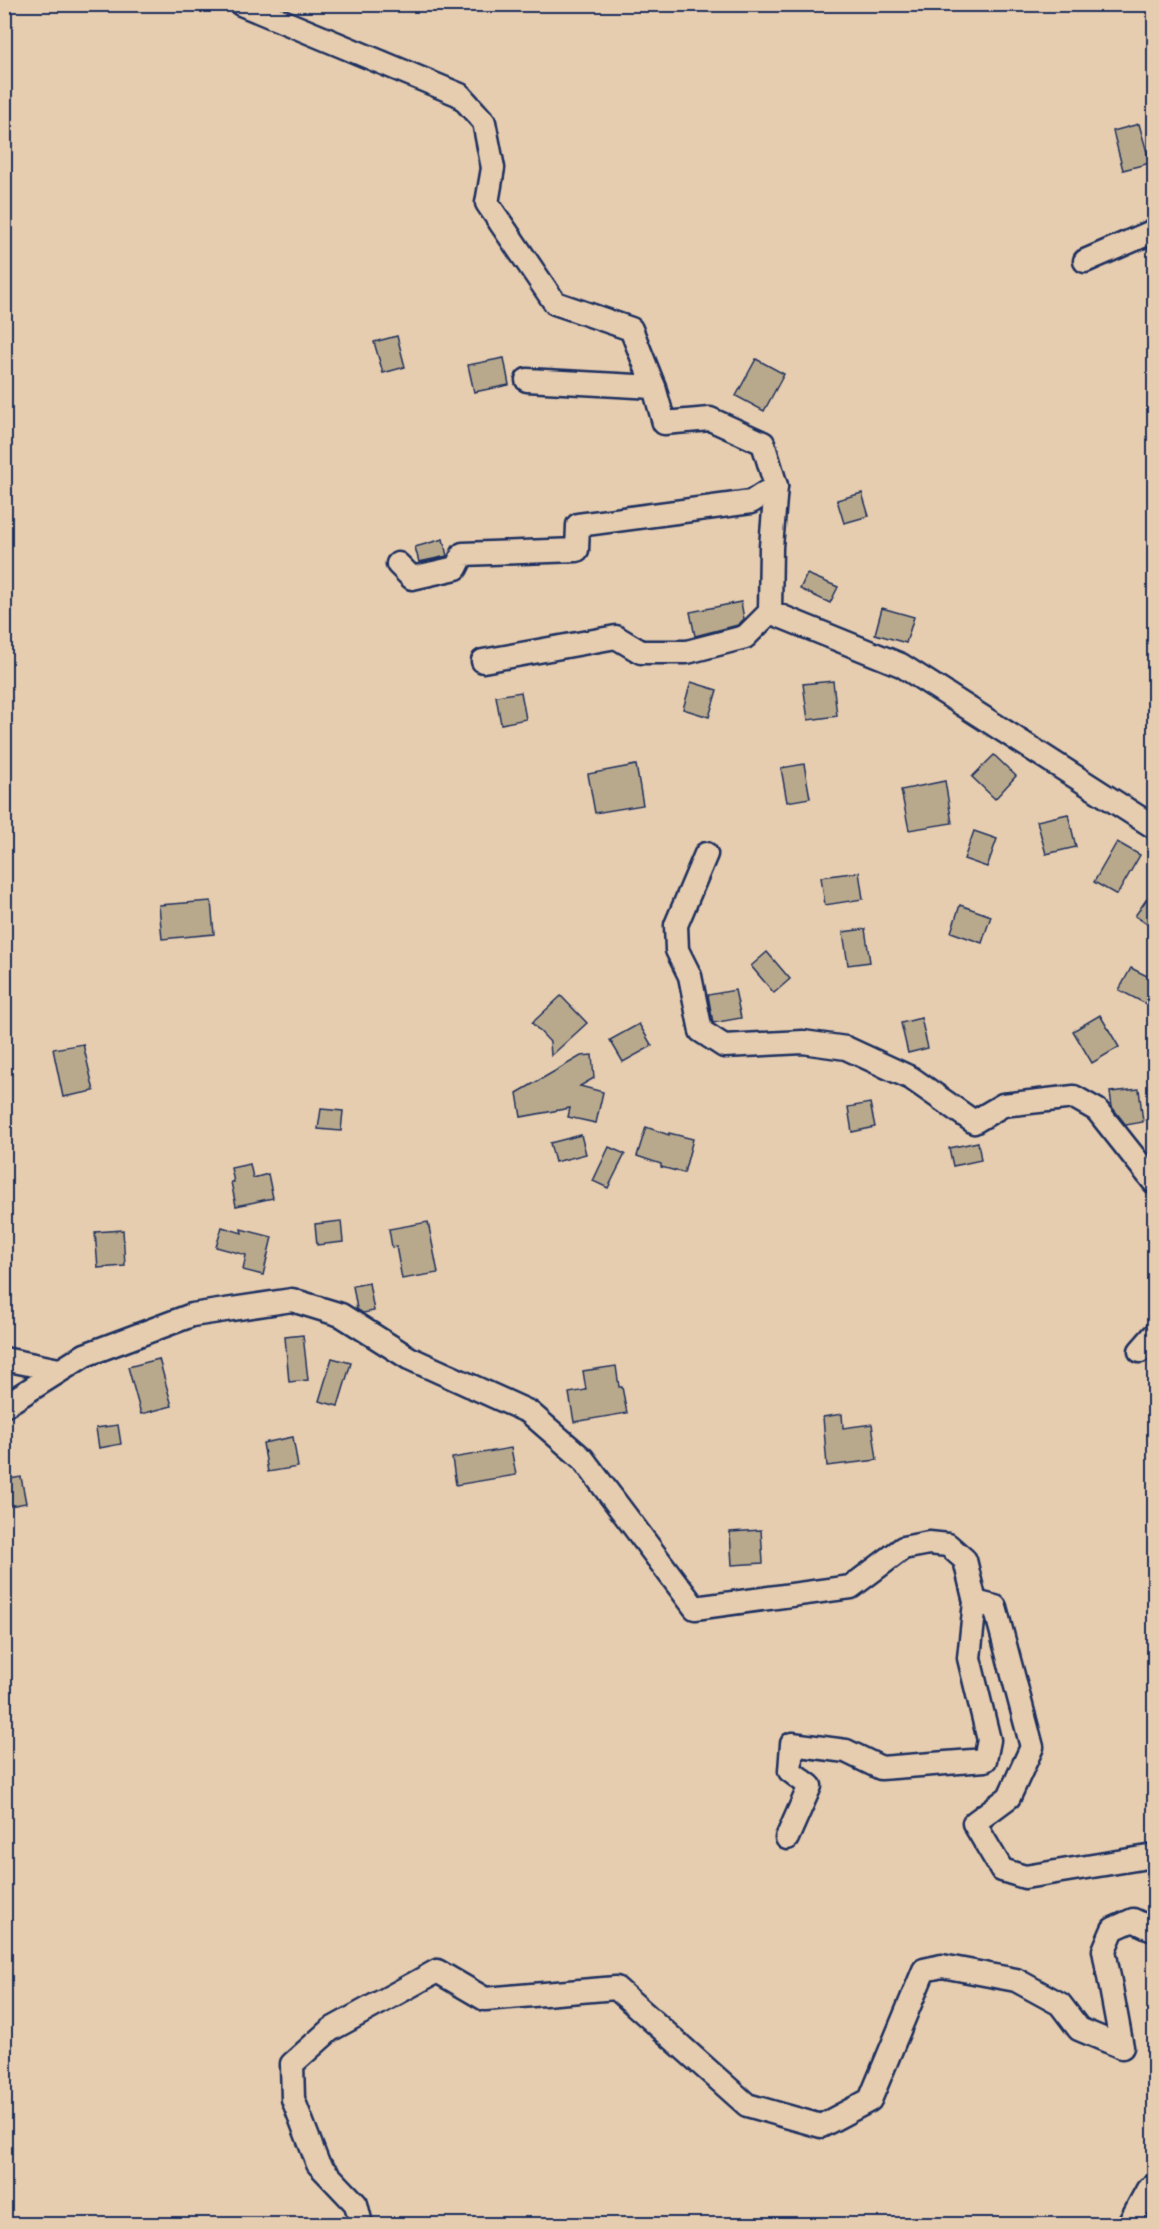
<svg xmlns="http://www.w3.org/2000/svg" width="1159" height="2229" font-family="'Gochi Hand',sans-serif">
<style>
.building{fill:#b9a98c;stroke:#1b2f5e;stroke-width:1.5}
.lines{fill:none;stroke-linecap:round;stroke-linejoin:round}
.street-casing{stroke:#1b2f5e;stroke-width:27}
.street{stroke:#e7cdaf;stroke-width:22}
</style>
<rect width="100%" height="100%" fill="#e7cdaf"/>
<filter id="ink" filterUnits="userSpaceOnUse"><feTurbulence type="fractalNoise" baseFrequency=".0167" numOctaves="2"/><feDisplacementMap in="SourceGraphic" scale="12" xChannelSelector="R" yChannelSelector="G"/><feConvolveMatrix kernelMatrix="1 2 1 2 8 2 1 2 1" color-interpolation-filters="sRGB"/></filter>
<g filter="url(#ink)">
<g class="building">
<polygon points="1139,124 1150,163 1123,170 1113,131"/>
<polygon points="397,336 405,367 383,373 374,342"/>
<polygon points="504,358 509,385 474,392 468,365"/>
<polygon points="756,359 784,374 764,411 736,396"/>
<polygon points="862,493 869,516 844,523 837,500"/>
<polygon points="443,539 447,556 419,562 415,547"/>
<polygon points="807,574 838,587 830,603 800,589"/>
<polygon points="741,602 744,619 738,625 695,636 690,612"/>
<polygon points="882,608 914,617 906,643 875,634"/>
<polygon points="833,681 837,716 808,720 803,684"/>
<polygon points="691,682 717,690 709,717 683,709"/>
<polygon points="521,692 526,719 501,724 496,696"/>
<polygon points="994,755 1016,776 995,799 972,777"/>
<polygon points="804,764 810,798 787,802 781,768"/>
<polygon points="636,765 643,805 595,813 588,774"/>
<polygon points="945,781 952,823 909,830 901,790"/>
<polygon points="1068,814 1076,847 1046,854 1037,821"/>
<polygon points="974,831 997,839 987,867 964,859"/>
<polygon points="1117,842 1140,855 1117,895 1094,882"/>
<polygon points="859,872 863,899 825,905 821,877"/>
<polygon points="1155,887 1155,929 1135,916"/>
<polygon points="211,901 214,934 162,939 159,905"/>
<polygon points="960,905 991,916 982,943 951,932"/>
<polygon points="865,929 870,962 848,965 843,932"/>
<polygon points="767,952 790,979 774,993 751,966"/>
<polygon points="1131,968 1155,980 1155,992 1148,1005 1119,990"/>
<polygon points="735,990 741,1018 713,1023 708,995"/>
<polygon points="561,996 587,1023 551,1056 550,1042 532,1023"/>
<polygon points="1100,1015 1119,1047 1092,1063 1073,1031"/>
<polygon points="921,1018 928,1048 908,1053 901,1023"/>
<polygon points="639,1024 652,1046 623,1062 610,1040"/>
<polygon points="83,1044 94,1091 63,1097 53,1049"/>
<polygon points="592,1055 594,1078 580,1086 603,1092 596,1123 568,1117 570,1108 521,1117 517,1093 581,1056"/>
<polygon points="1139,1089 1143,1122 1126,1125 1112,1107 1110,1092"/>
<polygon points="870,1103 875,1127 852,1132 848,1107"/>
<polygon points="321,1109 343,1111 341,1131 318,1129"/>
<polygon points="646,1127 669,1135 669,1133 693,1139 684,1173 661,1167 661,1164 637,1156"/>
<polygon points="581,1135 586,1154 555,1162 550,1143"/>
<polygon points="978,1142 981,1160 953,1166 949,1148"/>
<polygon points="609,1147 625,1154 608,1188 593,1181"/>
<polygon points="250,1164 253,1178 268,1174 273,1198 236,1206 231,1182 234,1182 231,1168"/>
<polygon points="341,1221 343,1242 317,1245 315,1224"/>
<polygon points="428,1222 438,1273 402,1279 396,1246 392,1247 389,1229"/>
<polygon points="222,1227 242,1233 241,1229 272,1237 263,1275 243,1270 246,1255 216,1247"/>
<polygon points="123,1230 125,1266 98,1268 95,1232"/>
<polygon points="369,1283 374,1311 363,1313 357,1309 353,1286"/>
<polygon points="303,1335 308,1380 289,1382 285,1337"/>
<polygon points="332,1358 351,1363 338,1406 319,1401"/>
<polygon points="159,1359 172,1406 141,1414 128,1367"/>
<polygon points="616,1366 619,1387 622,1387 627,1413 574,1422 569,1393 586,1390 583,1371"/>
<polygon points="842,1414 843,1428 872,1424 877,1460 827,1466 823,1417"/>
<polygon points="118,1425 121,1444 99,1448 96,1428"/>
<polygon points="293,1437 298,1467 268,1472 263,1443"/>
<polygon points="511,1448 516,1475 456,1485 452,1458"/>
<polygon points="21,1477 26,1503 4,1507 4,1480"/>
<polygon points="761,1530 763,1563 732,1565 730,1532"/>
</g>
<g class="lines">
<g class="street-casing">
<g id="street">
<polyline points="241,4 460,95 484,122 493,168 487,203 555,303 631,329 654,387"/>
<polyline points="1085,261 1154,231"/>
<polyline points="398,564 412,578 456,568 463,554 577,550 578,525 751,502 776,486"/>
<polyline points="770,612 901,665 1154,827"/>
<polyline points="483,661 616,637 641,652 687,652 745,637 770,612 771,547 776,486 763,443 710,419 664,423 654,387 527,380"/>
<polyline points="706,854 676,925 677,950 690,976 701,1031 724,1046 803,1042 846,1048 911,1078 974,1122 1003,1105 1074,1097 1097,1110 1154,1182"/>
<polyline points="1140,1351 1154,1335"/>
<polyline points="4,1359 59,1370"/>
<polyline points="4,1406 85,1355 192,1315 292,1300 341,1315 409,1358 529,1412 583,1459 695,1608 851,1587 903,1548 929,1543 948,1545 965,1560 975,1602 969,1658 989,1740 985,1760 881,1768 846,1751 792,1744 790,1771 810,1786 787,1838"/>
<polyline points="975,1602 995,1607 1032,1747 1009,1797 974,1823 1002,1870 1025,1877 1154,1856"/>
<polyline points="361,2224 356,2204 318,2164 293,2099 292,2064 330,2030 437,1971 485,1999 616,1988 747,2105 821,2126 870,2100 924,1970 942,1966 1016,1980 1060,2004 1079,2029 1122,2047 1104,1950 1113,1929 1133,1920 1154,1930"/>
<polyline points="1129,2224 1148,2189 1154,2186"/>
</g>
</g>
<use href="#street" class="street"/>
</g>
</g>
<rect width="1159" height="2229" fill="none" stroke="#e7cdaf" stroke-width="24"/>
<rect x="12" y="12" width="1135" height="2205" fill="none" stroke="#1b2f5e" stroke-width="2" filter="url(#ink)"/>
</svg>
